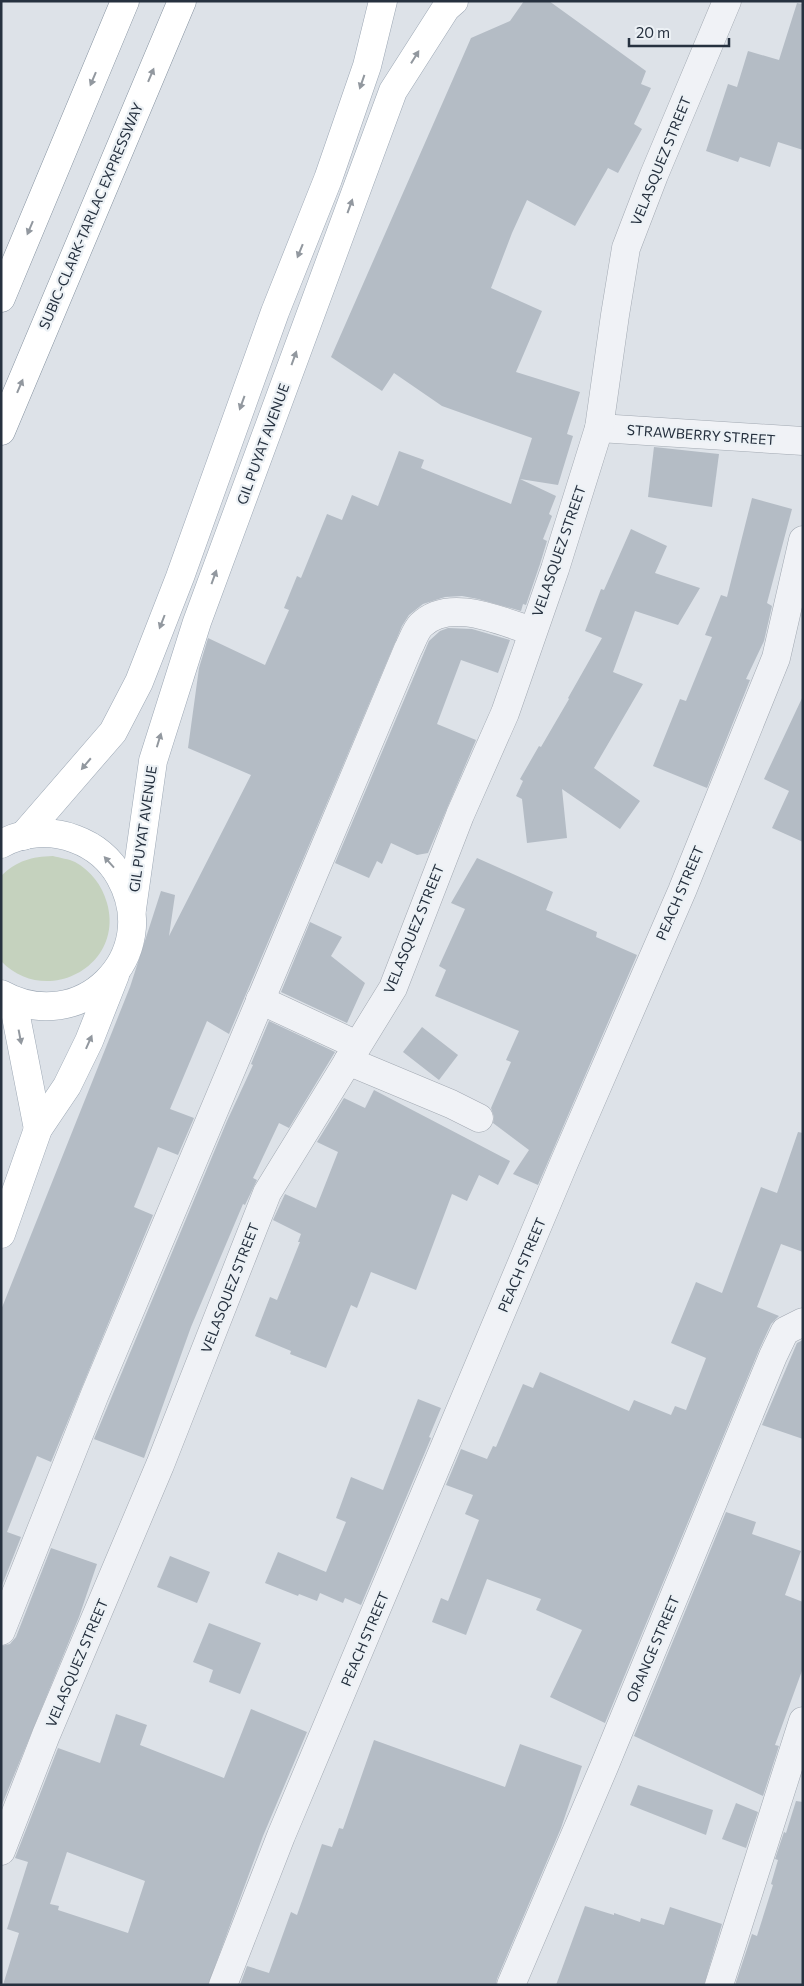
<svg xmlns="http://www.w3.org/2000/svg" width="804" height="1986" font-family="Commissioner,sans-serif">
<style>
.green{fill:#c5d2be}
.building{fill:#b4bcc5;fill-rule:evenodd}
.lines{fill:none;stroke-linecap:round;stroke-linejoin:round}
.minor-casing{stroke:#a2a9b2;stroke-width:29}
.major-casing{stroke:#9ca7b4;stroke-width:29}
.highway-casing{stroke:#84919f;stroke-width:29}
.minor{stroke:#f0f2f6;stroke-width:28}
.major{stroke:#fff;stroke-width:28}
.highway{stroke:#fff;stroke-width:28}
.oneway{fill:#92989f}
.labels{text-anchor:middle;stroke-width:4.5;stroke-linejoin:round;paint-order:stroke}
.street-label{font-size:14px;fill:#26313f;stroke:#ecf1f5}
</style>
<rect width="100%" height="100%" fill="#dde2e8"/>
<path class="green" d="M 53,856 C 60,858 69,859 75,862 C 91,871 102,885 107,903 C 125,966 46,1008 1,961 L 1,876 C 18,860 31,857 53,856 Z"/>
<g class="building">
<polygon points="524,1 549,1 646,71 641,84 651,88 634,124 642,129 618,173 608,168 575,226 527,200 512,233 491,288 542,311 516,372 580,392 567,434 573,436 558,485 520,479 556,496 549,514 552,516 543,539 547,541 540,564 526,605 523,604 521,611 478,599 462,596 445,597 423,604 409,615 402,626 229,1034 207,1021 170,1109 194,1118 178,1155 158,1147 134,1207 153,1215 51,1462 37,1456 7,1532 21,1537 1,1588 1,1310 130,987 161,891 175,895 169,936 251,775 188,748 199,668 208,638 265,665 289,610 284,608 297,576 301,578 327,514 342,520 352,495 378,506 399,451 424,460 421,468 511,504 532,438 442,406 394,373 382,391 331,357 471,38 510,21"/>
<polygon points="797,3 803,4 803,150 778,142 770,167 740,157 738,162 706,151 728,84 737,87 748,51 779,60"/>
<polygon points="654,447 719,454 712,507 648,497"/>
<polygon points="752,498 792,509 767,603 772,606 764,641 746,679 750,680 707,788 653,766 680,699 686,701 712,637 705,635 721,595 727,597"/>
<polygon points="631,529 667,546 655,573 700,588 678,625 635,611 613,672 643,684 594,768 640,801 620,829 562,789 567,838 527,843 522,799 516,796 523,781 520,779 539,746 541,747 569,699 568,698 602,638 585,631 601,589 604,590"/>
<polygon points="448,628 472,629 510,640 498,673 461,660 437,724 476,740 428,853 417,855 391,843 382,864 377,861 369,878 335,863 429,641 440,631"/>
<polygon points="803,696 803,842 772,828 789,791 764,779"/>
<polygon points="477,858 553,892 546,910 597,932 596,937 637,955 538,1185 513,1174 529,1150 493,1123 494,1117 491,1108 511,1062 506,1060 519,1031 435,996 446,970 439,966 465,909 451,903"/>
<polygon points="310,922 342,937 331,956 365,983 347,1023 281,992"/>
<polygon points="269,1021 335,1052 289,1128 279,1123 253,1178 257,1180 245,1205 243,1204 191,1327 144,1458 94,1439 227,1121 253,1065 251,1064"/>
<polygon points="422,1027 458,1055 439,1080 403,1052"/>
<polygon points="374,1090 510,1161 498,1185 479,1175 467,1201 452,1194 416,1290 371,1272 357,1308 351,1305 326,1368 290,1354 291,1351 255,1336 270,1297 277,1300 300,1242 298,1242 301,1234 273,1220 285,1194 316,1208 338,1152 317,1142 344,1098 365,1108"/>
<polygon points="798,1132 803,1133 803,1252 781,1244 757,1307 779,1316 771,1324 759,1350 605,1723 550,1697 582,1630 536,1610 541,1599 487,1579 466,1635 432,1622 441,1598 448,1601 479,1520 465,1514 473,1495 446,1485 461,1449 487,1459 493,1446 496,1447 523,1384 533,1388 540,1372 629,1411 634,1400 671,1415 675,1406 686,1410 706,1358 671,1343 696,1282 722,1293 761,1187 777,1193"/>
<polygon points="803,1340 803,1439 762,1425 797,1343"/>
<polygon points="418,1399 441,1408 429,1437 431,1438 361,1605 345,1598 343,1603 320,1593 317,1601 299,1594 298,1596 265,1583 278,1552 326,1572 346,1522 336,1518 351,1477 383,1490"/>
<polygon points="726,1512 756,1522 752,1534 801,1551 785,1595 803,1602 803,1668 775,1745 779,1746 763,1796 634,1736"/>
<polygon points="51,1548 97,1564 79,1617 1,1807 1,1646 10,1644 16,1637"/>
<polygon points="170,1556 210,1572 197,1603 157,1587"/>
<polygon points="209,1623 261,1643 240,1694 209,1682 213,1670 193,1662"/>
<path d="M 251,1709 L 307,1732 L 263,1836 L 208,1985 L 3,1985 L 19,1933 L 7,1929 L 28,1862 L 15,1858 L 58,1748 L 100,1763 L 116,1714 L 147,1725 L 140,1745 L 224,1778 ZM 67,1852 L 145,1881 L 128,1933 L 58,1910 L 59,1906 L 50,1904 Z"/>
<polygon points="374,1740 505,1787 520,1744 582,1766 561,1828 497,1979 496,1985 240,1985 247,1966 269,1973 291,1912 297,1915 322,1844 332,1847 339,1828 343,1829"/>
<polygon points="638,1785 713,1810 706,1835 630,1805"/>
<polygon points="796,1801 803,1802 803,1985 735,1985 752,1934 757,1936 773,1885 771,1884 778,1860 775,1859 784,1832 786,1833"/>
<polygon points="736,1803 758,1812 746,1848 722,1839"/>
<polygon points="585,1906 614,1915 614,1913 640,1922 641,1918 664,1925 670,1907 722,1924 704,1985 556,1985"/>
</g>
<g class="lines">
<g class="minor-casing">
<g id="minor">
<polyline points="599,428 803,441"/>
<polyline points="260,1000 357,1045"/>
<polyline points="348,1061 451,1104 479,1118"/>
<path d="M 1,1631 L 95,1394 L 408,649 C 412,642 415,631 421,625 C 449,597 500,621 532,631"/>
<polyline points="1,1851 46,1735 160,1465 267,1193 393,988 460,815 505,713 555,569 599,428 615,315 626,248 654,175 727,1"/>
<polyline points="223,1985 281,1836 564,1163 682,891 776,658 803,540"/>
<polyline points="511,1985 604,1767 773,1356 785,1331 803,1322"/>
<polyline points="719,1985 803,1721"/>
</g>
</g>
<g class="major-casing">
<g id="major">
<polyline points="23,836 113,732 139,682 180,577 275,312 328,179 367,66 383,1"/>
<path d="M 1,844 C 24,831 51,830 75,839 C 94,846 110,859 120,877 C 164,956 80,1038 1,994"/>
<polyline points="132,909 153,761 197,622 393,91 446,8 454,1"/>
<polyline points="13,1001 38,1129"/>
<polyline points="1,1234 38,1129 67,1086 89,1041 115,975"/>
</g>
</g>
<g class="highway-casing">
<g id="highway">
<polyline points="1,298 125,1"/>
<polyline points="1,431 182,1"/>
</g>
</g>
<use href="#minor" class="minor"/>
<use href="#major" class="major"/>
<use href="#highway" class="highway"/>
</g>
<defs><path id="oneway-solid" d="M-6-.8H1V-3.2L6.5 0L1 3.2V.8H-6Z" transform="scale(1.25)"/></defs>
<g class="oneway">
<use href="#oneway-solid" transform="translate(415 57) rotate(-58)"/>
<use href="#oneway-solid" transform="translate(151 75) rotate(-67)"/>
<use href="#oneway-solid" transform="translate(93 79) rotate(113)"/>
<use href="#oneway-solid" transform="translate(362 82) rotate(109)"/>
<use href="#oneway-solid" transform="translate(350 206) rotate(-70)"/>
<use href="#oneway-solid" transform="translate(30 228) rotate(113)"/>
<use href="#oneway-solid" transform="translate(300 251) rotate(112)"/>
<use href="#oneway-solid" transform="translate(294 358) rotate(-70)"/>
<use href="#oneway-solid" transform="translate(20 386) rotate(-67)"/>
<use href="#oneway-solid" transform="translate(242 403) rotate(110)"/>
<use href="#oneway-solid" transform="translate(214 577) rotate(-70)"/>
<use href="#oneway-solid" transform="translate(162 622) rotate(111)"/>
<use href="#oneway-solid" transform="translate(159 740) rotate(-73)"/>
<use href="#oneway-solid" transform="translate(86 764) rotate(130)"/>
<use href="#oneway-solid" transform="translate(109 862) rotate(-132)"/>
<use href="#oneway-solid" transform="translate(20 1037) rotate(79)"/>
<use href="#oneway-solid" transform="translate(89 1042) rotate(-66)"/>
</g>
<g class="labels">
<g class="street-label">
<text transform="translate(661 161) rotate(-68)" y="5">VELASQUEZ STREET</text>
<text transform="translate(91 216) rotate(-67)" y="5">SUBIC-CLARK-TARLAC EXPRESSWAY</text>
<text transform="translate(701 435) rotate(4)" y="5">STRAWBERRY STREET</text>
<text transform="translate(263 444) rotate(-70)" y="5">GIL PUYAT AVENUE</text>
<text transform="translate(559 551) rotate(-71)" y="5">VELASQUEZ STREET</text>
<text transform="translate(143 829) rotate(-82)" y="5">GIL PUYAT AVENUE</text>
<text transform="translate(680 893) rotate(-67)" y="5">PEACH STREET</text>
<text transform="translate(414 929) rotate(-68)" y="5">VELASQUEZ STREET</text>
<text transform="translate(522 1265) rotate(-67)" y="5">PEACH STREET</text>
<text transform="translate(230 1288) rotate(-69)" y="5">VELASQUEZ STREET</text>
<text transform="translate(365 1639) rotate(-67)" y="5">PEACH STREET</text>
<text transform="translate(653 1649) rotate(-67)" y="5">ORANGE STREET</text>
<text transform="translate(77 1663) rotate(-67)" y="5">VELASQUEZ STREET</text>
</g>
</g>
<rect width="804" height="1986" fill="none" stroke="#26313f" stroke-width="5"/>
<path d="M629 38v8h100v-8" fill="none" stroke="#26313f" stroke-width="2.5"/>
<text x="636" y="38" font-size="15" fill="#26313f" stroke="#ecf1f5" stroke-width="4" paint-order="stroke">20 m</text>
</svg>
